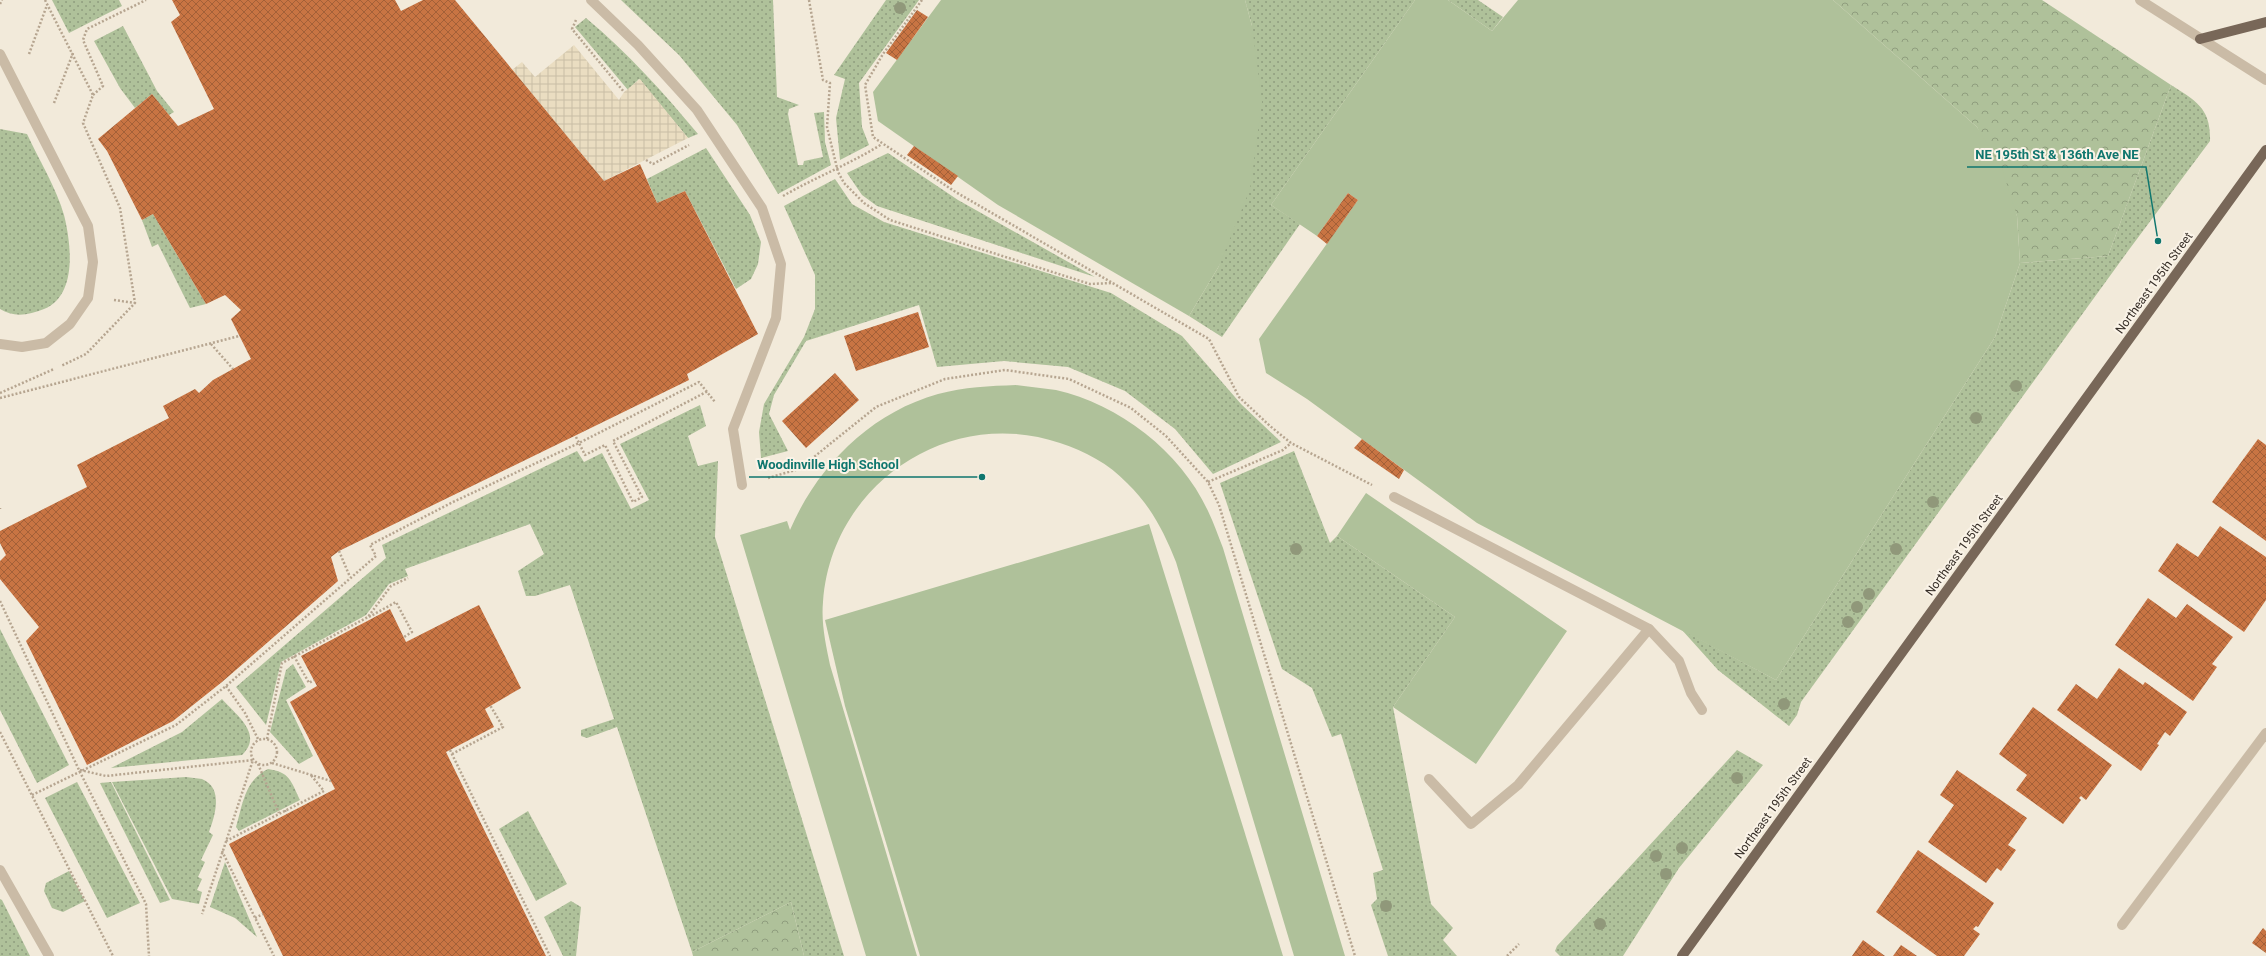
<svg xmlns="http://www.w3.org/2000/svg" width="2266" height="956" font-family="Roboto,sans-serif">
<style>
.grass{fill:url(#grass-dots)}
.forest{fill:url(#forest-crowns)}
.park{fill:#afc19a}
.plaza{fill:url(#plaza-grid)}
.building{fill:url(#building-cross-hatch)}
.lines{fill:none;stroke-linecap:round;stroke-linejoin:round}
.path{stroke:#b6a590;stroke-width:2.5;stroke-dasharray:2 2;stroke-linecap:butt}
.minor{stroke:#cabba6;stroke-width:10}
.major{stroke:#786758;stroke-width:10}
.tree{fill:#90987a}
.labels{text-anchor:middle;stroke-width:4;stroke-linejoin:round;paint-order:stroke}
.street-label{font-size:12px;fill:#362e27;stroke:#faf3e7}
.leader{fill:none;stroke:#0f766e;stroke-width:1.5}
.callout-dot{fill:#0f766e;stroke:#faf3e7;stroke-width:1.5}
.callout-label{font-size:13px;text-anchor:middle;font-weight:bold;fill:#0f766e;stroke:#faf3e7;stroke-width:4;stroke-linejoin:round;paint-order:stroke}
</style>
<defs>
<pattern id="grass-dots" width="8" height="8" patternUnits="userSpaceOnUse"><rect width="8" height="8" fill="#afc19a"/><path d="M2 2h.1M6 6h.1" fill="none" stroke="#8f9d7e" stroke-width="1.8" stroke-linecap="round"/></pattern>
<pattern id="forest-crowns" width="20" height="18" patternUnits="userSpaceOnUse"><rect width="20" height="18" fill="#afc19a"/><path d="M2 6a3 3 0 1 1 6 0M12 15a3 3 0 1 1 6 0" fill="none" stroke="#8f9d7e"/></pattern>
<pattern id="plaza-grid" width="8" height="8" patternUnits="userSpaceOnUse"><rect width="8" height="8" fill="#eaddc1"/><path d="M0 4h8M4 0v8" fill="none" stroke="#c9bea6"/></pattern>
<pattern id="building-cross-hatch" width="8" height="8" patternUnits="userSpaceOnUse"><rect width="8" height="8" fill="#c87443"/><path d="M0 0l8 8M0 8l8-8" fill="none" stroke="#a36038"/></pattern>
</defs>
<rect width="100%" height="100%" fill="#f2eada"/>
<g class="grass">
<polygon points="52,0 119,0 122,6 69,33"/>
<polygon points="621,0 773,0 777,97 799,105 789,109 788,114 798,165 803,165 804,161 823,157 814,113 824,112 825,142 831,165 778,194 737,125 679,55"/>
<polygon points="886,0 919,0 859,83 862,127 869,145 840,160 836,118 845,79 834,75"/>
<polygon points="1245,0 1415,0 1271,205 1300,224 1222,337 1189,316 1219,266 1252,26"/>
<polygon points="1448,0 1478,0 1503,17 1492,31"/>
<path d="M 586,18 C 628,53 663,92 698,134 L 688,138 L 639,79 L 628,90 L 575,27 Z"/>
<polygon points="123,26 157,91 174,112 169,115 152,94 135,108 120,88 94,41"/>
<path d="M 2171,85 C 2196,101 2211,108 2210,141 L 2128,251 L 1801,702 L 1797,715 L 1789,726 L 1718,670 L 1682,630 L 1776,680 L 1995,337 L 2020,263 L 2108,256 Z"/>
<path d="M 0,129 L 27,134 C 39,160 56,187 64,215 C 71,243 78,295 44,309 C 29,315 14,318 0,309 Z"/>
<polygon points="706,148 750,215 761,242 758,264 751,279 736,289 685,191 657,203 647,179"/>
<polygon points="888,153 958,200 1095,277 877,206 862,195 847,173"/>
<polygon points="835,179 852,204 884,222 1111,293 1182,336 1241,404 1281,442 1213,474 1175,429 1125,391 1068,367 1004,361 937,367 919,305 806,341 774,395 769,414 788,451 761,458 759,432 764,404 804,337 815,309 815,275 784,206"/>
<polygon points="153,214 206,304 190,308 158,244 152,247 142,220"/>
<polygon points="700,405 706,426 688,436 698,466 718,461 715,537 844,956 804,956 791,902 692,952 617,727 587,738 581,736 581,730 614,719 570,585 535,596 526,596 518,571 544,554 530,524 405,569 408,576 389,584 366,615 281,662 266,725 236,687 386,558 382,545 577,451 584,462 602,453 631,509 649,500 620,444"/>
<polygon points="1294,451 1330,543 1337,536 1455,617 1393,707 1431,904 1453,928 1443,940 1457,956 1388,956 1371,905 1377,899 1373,873 1383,870 1341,734 1332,737 1312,688 1282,669 1220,483"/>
<polygon points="0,629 69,765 37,783 0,710"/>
<polygon points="293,664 306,687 286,700 313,756 299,764 270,732 286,670"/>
<path d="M 222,699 C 236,715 264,734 242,755 L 111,768 L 182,732 Z"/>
<polygon points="1737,750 1763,765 1679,868 1623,956 1560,956 1555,951 1557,946"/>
<path d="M 268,769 C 290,772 291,781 300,800 L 239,831 L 236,827 C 243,804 244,781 268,769 Z"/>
<path d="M 186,777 C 191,778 197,778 202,779 C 224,788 215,816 209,832 L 213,835 L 201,860 L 205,862 L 198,877 L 202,879 L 197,890 L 202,892 L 199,904 L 172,899 L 112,782 Z"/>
<polygon points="77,782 140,903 107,918 45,798"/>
<polygon points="111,782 170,900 160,903 100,783"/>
<polygon points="528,811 567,884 536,901 499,829"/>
<polygon points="225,862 257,937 235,918 210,907"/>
<polygon points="69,871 85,901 63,912 52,908 44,891 46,883"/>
<polygon points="0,899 2,900 30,956 0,956"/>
<polygon points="571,901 581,907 576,956 563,956 544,917"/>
</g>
<g class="forest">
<polygon points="1833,0 2042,0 2171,85 2108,256 2020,263 2017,216 1977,127"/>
<polygon points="791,902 804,956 693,956 692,952"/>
</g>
<g class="park">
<polygon points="941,0 1245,0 1252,26 1262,102 1250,189 1219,266 1189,316 998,205 878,121 873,92"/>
<polygon points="1415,0 1448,0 1492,31 1518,0 1833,0 1977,127 2002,169 2017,216 2020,263 1995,337 1776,680 1477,523 1307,399 1266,373 1259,339 1358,200 1348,193 1317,236 1271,205"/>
<path d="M 1016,385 C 1029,387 1043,388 1056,390 C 1119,404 1181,452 1208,511 C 1214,523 1218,536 1223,548 L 1345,956 L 1294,956 L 1176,562 C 1164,532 1151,506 1127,483 C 1109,464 1085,451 1060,443 C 948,405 831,485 823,602 C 821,624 826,645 830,665 L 917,956 L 866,956 L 740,535 L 787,521 L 790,530 C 817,467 870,413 938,394 C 964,387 990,386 1016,385 Z"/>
<polygon points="1366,493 1567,631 1476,764 1393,707 1455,617 1337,536"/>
<polygon points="1149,524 1283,956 920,956 845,706 825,620"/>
</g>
<polygon class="plaza" points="574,45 619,100 624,92 640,79 688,138 604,181 512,70 522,62 535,77"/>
<g class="building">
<polygon points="172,0 395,0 401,11 423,0 455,0 604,181 640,164 657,203 685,191 758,334 687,374 689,380 339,551 331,557 338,581 222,682 173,721 87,765 26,641 39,627 0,579 0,561 6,555 0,543 0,531 87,487 77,465 169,418 163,406 195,389 199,393 213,380 251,359 231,319 241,310 225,295 206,304 153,214 142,220 107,151 98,139 152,94 178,126 214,109 171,22 180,15"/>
<polygon points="917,10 928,17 897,60 886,53"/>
<polygon points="914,146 958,176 951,185 907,155"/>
<polygon points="1348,193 1358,200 1327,244 1317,236"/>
<polygon points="918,312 929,347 856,371 844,336"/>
<polygon points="835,373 859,400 806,448 782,421"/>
<polygon points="1362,439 1404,470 1399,479 1354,448"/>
<polygon points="2258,439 2266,445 2266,541 2212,502"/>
<polygon points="2220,526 2266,557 2266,600 2244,632 2158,571 2177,543 2198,557"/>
<polygon points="2148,598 2176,618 2187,604 2233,637 2212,664 2217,667 2193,701 2115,645"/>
<polygon points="479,605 521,688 485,709 494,727 446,752 546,956 283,956 229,844 335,789 290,702 317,686 301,656 390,609 406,642"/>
<polygon points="2119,668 2143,685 2145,682 2187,712 2170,736 2165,732 2157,744 2159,745 2141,771 2057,710 2076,684 2097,699"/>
<polygon points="2033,707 2112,765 2086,800 2081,796 2079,798 2081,800 2063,824 2016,790 2027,775 1999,754"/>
<polygon points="1957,770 2027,818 2008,845 2016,850 2001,871 1997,868 1986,883 1928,842 1954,805 1940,795"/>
<polygon points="1918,850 1994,903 1978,927 1976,926 1973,929 1980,934 1964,956 1937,956 1876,912"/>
<polygon points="2263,928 2266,931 2266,953 2252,943"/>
<polygon points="1863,940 1885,956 1852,956"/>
<polygon points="1901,945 1917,956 1893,956"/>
</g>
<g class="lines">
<g class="path">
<polyline points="45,0 93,95 83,123 120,208 135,303 86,354 61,366"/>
<polyline points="809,0 823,80 830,83 827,127 838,172 844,183 864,203 890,220 1090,284 1113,283"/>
<polyline points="922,0 883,54 865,85 873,137 954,191 1209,339 1239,397 1270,426 1291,443 1372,485"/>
<polyline points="0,4 2,0"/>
<polyline points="576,20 572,29 624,92"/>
<polyline points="29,54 47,5"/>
<polyline points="93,95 103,86 83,40 87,29 146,0"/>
<polyline points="54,103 73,53"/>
<polyline points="646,160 653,164 689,145"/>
<path d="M 783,196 C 816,177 850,164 882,144"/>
<polyline points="114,300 135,303"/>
<polyline points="211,344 233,369"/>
<polyline points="0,393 54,369"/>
<polyline points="0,398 239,336"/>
<polyline points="576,437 579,443 699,382 715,402"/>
<polyline points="768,478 799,469 876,407 945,379 1005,370 1069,379 1131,408 1166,436 1208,482 1219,505 1355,956"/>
<polyline points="1208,482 1283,450 1291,443"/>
<polyline points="0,508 0,509"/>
<polyline points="339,551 350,577"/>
<polyline points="0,601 79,770 146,904 149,956"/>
<polyline points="369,617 396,602 412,632 404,637"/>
<polyline points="294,656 309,683 314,680"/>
<polyline points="226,686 245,713 258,739"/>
<polyline points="0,732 113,956"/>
<circle cx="264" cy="752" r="13"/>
<polyline points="267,739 282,663 368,617 391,586 408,578"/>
<polyline points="450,750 550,956"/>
<polyline points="452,754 503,727 490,705"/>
<polyline points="272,763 331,781"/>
<polyline points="258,764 279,813"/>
<polyline points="80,770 106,776 253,760 202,914"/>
<polyline points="32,795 176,725 226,686 376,556 370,545 453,502 579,443 585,455 605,445 633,502 642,497 613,441 708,391"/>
<polyline points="285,810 286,814"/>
<polyline points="226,841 324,791 310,774"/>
<polyline points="222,851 274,956"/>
<polyline points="255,918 263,914"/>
<polyline points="1507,956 1519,944"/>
</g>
<g class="minor">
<polyline points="591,0 638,45 697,110 762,208 781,264 776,318 733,429 742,485"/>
<polyline points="2140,0 2266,80"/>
<polyline points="0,54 88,226 93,262 88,298 70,324 46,343 22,347 0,344"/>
<polyline points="1394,497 1649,629 1679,661 1691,693 1702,710"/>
<polyline points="1429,779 1471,824 1518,785 1649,629"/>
<polyline points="0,870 49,956"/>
<polyline points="2122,925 2266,733"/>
</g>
<g class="major">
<polyline points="2200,39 2266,22"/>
<polyline points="1682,956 2266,150"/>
</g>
</g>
<g class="tree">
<circle cx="900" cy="8" r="6"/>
<circle cx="2016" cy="386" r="6"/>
<circle cx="1976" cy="418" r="6"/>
<circle cx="1933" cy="502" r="6"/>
<circle cx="1296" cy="549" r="6"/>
<circle cx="1896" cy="549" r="6"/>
<circle cx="1869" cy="594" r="6"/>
<circle cx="1857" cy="607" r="6"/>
<circle cx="1848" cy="622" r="6"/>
<circle cx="1784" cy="704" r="6"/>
<circle cx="1737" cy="778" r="6"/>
<circle cx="1682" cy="848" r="6"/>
<circle cx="1656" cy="856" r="6"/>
<circle cx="1666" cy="874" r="6"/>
<circle cx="1386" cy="906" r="6"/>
<circle cx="1600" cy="924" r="6"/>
</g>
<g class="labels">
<g class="street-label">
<text transform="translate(2154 283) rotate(-54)" y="4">Northeast 195th Street</text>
<text transform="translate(1964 545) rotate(-54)" y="4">Northeast 195th Street</text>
<text transform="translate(1773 808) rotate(-54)" y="4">Northeast 195th Street</text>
</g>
</g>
<path class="leader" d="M2158 241L2146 167H1967M982 477L907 477H749"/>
<g class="callout-dot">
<circle cx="2158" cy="241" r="4"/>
<circle cx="982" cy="477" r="4"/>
</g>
<g class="callout-label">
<text x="2057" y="159">NE 195th St &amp; 136th Ave NE</text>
<text x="828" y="469">Woodinville High School</text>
</g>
</svg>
